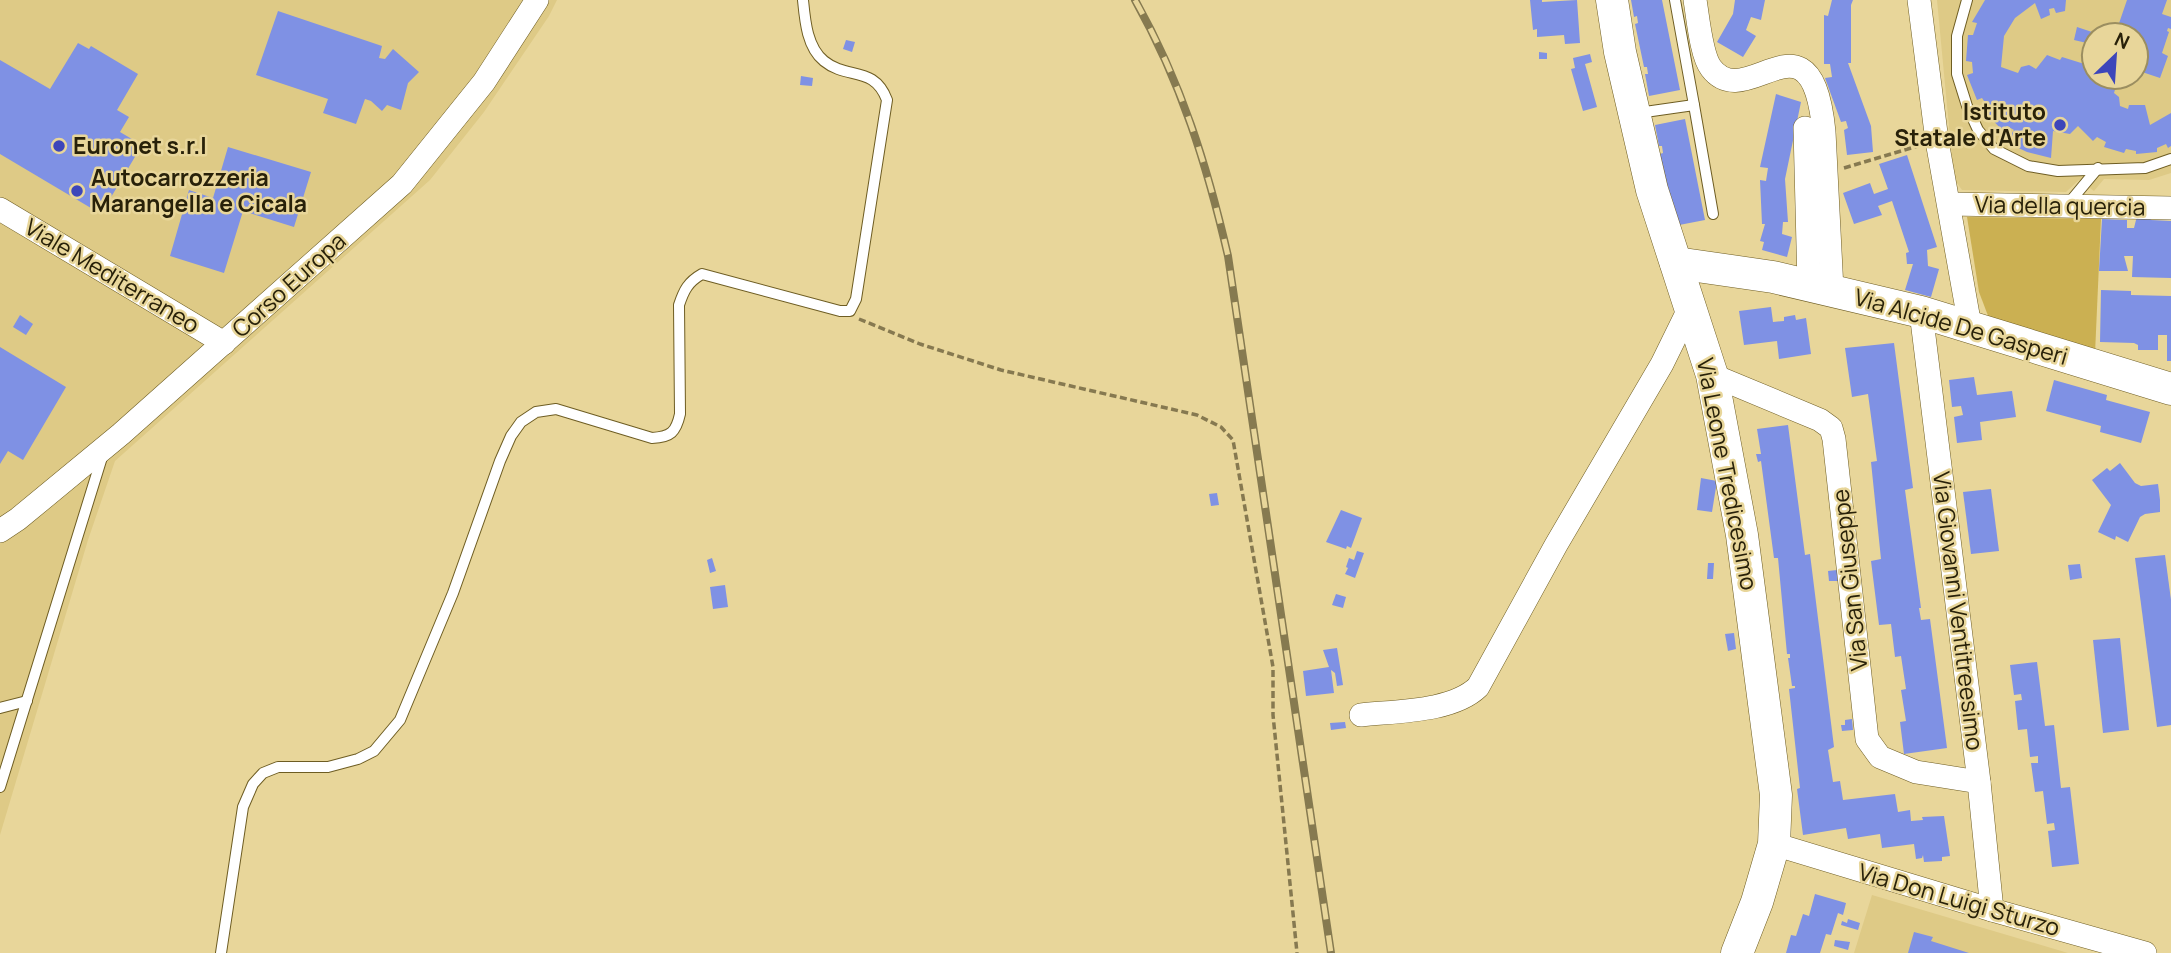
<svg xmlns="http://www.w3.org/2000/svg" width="2171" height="953" font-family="Manrope,sans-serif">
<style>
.built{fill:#deca86;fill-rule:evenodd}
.green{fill:#cbb052}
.building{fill:#7f91e4}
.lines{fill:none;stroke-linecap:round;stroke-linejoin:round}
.lane-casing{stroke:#6e5d23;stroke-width:12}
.street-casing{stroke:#6e5d23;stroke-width:24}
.secondary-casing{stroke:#6e5d23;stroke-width:33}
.path{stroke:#867950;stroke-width:3.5;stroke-dasharray:7 3.5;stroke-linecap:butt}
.lane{stroke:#fff;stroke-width:10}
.street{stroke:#fff;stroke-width:23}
.secondary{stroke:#fff;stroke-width:32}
.rail-casing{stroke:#867a50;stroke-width:8}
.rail{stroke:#e8d69a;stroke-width:5;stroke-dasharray:16;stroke-linecap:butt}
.poi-dot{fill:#3d46ba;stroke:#e8d69a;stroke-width:2.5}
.labels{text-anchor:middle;stroke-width:5;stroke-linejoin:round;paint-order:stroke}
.poi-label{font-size:23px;font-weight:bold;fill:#282109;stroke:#e8d69a;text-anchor:start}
.street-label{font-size:23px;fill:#282109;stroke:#e8d69a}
</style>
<rect width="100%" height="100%" fill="#e8d69a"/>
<g class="built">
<polygon points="0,0 557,0 549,16 484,112 430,180 115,461 88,540 0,835"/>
<path d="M 1937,0 L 2171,0 L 2171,173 L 2149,180 L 2104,179 L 2094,191 L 2079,180 L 2066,192 L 1962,190 L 1954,179 ZM 2094,35 L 2136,35 L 2136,77 L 2094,77 Z"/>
<polygon points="1872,895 2068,953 1854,953"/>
</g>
<polygon class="green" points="1967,217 2101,219 2095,354 1990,321 1979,292"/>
<g class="building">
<polygon points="1530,0 1542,0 1542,2 1577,0 1580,43 1565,44 1564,35 1537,37 1537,29 1533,30"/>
<polygon points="1631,0 1662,0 1680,90 1649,96 1645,74 1648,74 1647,67 1644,67 1635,24 1638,23 1637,16 1634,17"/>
<polygon points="1735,0 1765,0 1761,20 1751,17 1746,30 1756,36 1743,57 1717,42 1733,14"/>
<polygon points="1832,0 1853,0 1851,5 1851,63 1848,63 1871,126 1873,152 1847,155 1844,130 1848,128 1846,121 1841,122 1825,78 1832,77 1830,64 1824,64 1824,15 1828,16"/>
<polygon points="1985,0 2066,0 2065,11 2056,13 2054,8 2049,9 2050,15 2041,19 2035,3 2015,18 2004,36 2001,67 2018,73 2021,67 2029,65 2036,69 2047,55 2060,60 2062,57 2094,67 2094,77 2112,77 2111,81 2117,83 2114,93 2119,97 2120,106 2128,109 2129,105 2145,105 2150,125 2171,113 2171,146 2168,148 2166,144 2157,148 2157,152 2136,154 2136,151 2126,149 2124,153 2104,147 2106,142 2097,137 2093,141 2078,126 2070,134 2053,131 2051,158 2027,152 2006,142 2014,130 2007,126 2002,130 1984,111 1988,107 1982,98 1977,100 1967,75 1973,73 1972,62 1966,61 1968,35 1973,35 1977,23 1972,22"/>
<polygon points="2127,0 2167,0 2162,14 2171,17 2171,29 2168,28 2167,31 2169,32 2162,53 2168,56 2160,78 2136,70 2136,35 2115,35"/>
<polygon points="278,11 382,46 379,58 385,59 393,49 419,72 408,83 401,110 387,105 382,111 371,101 365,99 356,124 323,113 328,99 256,75"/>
<polygon points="2077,27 2095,33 2091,44 2074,40"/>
<polygon points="846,40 855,42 852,52 843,49"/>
<polygon points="78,43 89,49 91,46 138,74 117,110 129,117 120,132 142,145 101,214 0,154 0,60 50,89"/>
<polygon points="1539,52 1547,53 1547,59 1539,59"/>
<polygon points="1590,54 1592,62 1585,64 1597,107 1583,111 1571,69 1575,68 1573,58"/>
<polygon points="801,76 813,78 812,86 800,85"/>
<polygon points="1776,94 1801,102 1785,179 1788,222 1783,222 1782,234 1792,237 1787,257 1762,250 1764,242 1760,241 1765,224 1762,224 1760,180 1766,181 1768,168 1760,167"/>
<polygon points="1685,119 1705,220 1674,226 1671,196 1669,197 1660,154 1663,153 1662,146 1659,146 1655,125"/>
<polygon points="228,147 311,172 294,227 243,211 224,273 170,256 189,190 213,198"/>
<polygon points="1907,155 1937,247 1927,250 1928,266 1939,269 1931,297 1905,290 1913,264 1907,264 1906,253 1909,252 1892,201 1878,206 1882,215 1854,224 1843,193 1870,183 1874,194 1888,189 1879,164"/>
<polygon points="2137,216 2152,217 2151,220 2171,221 2171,278 2132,277 2133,256 2124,256 2128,271 2099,271 2102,219 2127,220 2127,228 2134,228"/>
<polygon points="2101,290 2131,291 2131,295 2171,296 2171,361 2167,361 2167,335 2158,335 2158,350 2138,350 2138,345 2134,343 2100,342"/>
<polygon points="1771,307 1773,322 1784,321 1784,317 1795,315 1796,320 1806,318 1811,354 1779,359 1777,341 1744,345 1739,311"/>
<polygon points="20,315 33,324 26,335 13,327"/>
<polygon points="1894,343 1913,488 1905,490 1921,608 1919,608 1921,620 1930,619 1947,748 1904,754 1900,722 1906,721 1901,690 1906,689 1901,656 1895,657 1891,624 1879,625 1871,561 1881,559 1871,462 1877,461 1868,394 1852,397 1845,348"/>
<polygon points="0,347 66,387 23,460 8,451 0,464"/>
<polygon points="1974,377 1977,395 2012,391 2016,417 1980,422 1982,440 1957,443 1954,417 1963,415 1961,406 1952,407 1949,380"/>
<polygon points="2054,380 2107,395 2106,400 2150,412 2141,443 2100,432 2101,426 2046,411"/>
<polygon points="1788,425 1805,555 1810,554 1834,747 1828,750 1833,782 1840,781 1843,800 1895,794 1898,812 1910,810 1911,821 1923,820 1922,817 1944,816 1950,856 1942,857 1942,861 1924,862 1923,855 1922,858 1916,859 1914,844 1882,848 1880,834 1848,839 1846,828 1803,835 1797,789 1800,788 1789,689 1795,688 1795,686 1792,686 1788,658 1790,658 1790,654 1787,654 1778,558 1774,558 1761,461 1758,462 1756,454 1761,454 1757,429"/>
<polygon points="2120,463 2135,483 2141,486 2158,484 2160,500 2160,512 2145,514 2140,517 2128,542 2116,536 2115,540 2098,532 2111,505 2092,480 2107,468 2110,471"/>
<polygon points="1701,478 1717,481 1712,512 1697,510"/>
<polygon points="1991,489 1999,551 1971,554 1963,492"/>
<polygon points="1217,493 1219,505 1211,506 1209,494"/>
<polygon points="1341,510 1362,518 1351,548 1347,546 1346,549 1326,542"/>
<polygon points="1357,551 1364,553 1355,578 1345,574 1348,568 1346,567 1349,558 1354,560"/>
<polygon points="2165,555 2171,600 2171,725 2157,727 2135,558"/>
<polygon points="712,558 716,571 710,573 707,560"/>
<polygon points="1708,563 1714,563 1713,579 1707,579"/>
<polygon points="2080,564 2082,578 2070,580 2068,565"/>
<polygon points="1837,570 1838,581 1829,581 1828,571"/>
<polygon points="725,585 728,607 713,609 710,587"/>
<polygon points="1336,594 1346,597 1343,608 1332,605"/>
<polygon points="1734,633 1736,649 1728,651 1725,634"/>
<polygon points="2120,638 2129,730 2103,733 2093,640"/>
<polygon points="1337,648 1343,685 1337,686 1335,673 1331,670 1334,693 1306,696 1303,671 1329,667 1323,650"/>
<polygon points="2037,662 2045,726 2054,725 2061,788 2070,787 2079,864 2052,867 2048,831 2055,830 2054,823 2047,824 2043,791 2035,792 2031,763 2038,763 2038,756 2030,757 2027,729 2018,730 2015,701 2022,700 2021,694 2014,695 2010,665"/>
<polygon points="1852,719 1853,730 1842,731 1841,725 1845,725 1845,720"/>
<polygon points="1345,722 1346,728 1331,730 1330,723"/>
<polygon points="1815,894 1846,903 1843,915 1838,913 1831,935 1826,934 1820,953 1786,953 1791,935 1796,936 1803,914 1809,916"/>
<polygon points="1848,919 1860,923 1858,930 1841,925 1842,921 1847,923"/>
<polygon points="1914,932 1933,937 1931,941 1969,953 1908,953"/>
<polygon points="1835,940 1850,942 1848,950 1834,946"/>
</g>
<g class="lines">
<g class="lane-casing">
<g id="lane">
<polyline points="1675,0 1694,105"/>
<polyline points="1967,0 1957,36 1957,74 1967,106 1978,130 1994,149 2028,166 2058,171 2145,168 2171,159"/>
<polyline points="1638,113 1694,105 1713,214"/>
<polyline points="2068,204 2098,168"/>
<polyline points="0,708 27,701"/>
<polyline points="0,787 103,454"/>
<path d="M 221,953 L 243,807 L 253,784 L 263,773 L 278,767 L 328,767 L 358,759 L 374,751 L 400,720 L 453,593 L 500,461 L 511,436 L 521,422 L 536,412 L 556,409 L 652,438 C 671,437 676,432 680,414 L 679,305 C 684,290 688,282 702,274 L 840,311 L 850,311 L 856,299 L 887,100 C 874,65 847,80 824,61 C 807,47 805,21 803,0"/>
</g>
</g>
<g class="street-casing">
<g id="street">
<path d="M 1695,0 C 1698,17 1701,55 1711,68 C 1747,116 1811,0 1824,132 L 1832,290"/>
<polyline points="1919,0 1937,141 1970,326"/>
<polyline points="1805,128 1809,285"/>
<polyline points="1949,204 2171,208"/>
<polyline points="0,209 224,343"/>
<polyline points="1921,312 1979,782 1992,910"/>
<polyline points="1712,375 1820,420 1831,428 1834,439 1867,739 1880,757 1916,772 1979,782"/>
<polyline points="0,531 18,519 121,434 402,184 484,82 537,0"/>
<path d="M 1361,715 C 1396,711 1452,712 1478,687 L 1556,545 L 1662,364 L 1690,307"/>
<polyline points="1774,844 1992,910 2145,953"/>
</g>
</g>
<g class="secondary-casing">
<g id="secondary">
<polyline points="1612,0 1620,52 1652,190 1712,375 1742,535 1776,795 1774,844 1757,902 1737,953"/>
<polyline points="1676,263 1773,277 1921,312 2171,389"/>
</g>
</g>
<g class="path">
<polyline points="1844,168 1918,146"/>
<polyline points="859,319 920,344 1001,370 1197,415 1221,427 1233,440 1273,667 1273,715 1297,953"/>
</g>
<use href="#lane" class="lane"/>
<use href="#street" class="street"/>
<use href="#secondary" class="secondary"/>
<g class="rail-casing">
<path id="rail" d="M 1135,0 C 1181,82 1207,165 1228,256 L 1331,953"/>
</g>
<use href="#rail" class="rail"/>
</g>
<g class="poi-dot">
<circle cx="2060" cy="125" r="7"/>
<circle cx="59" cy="146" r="7"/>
<circle cx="77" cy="191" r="7"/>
</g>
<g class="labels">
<g class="poi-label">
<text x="2046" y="120" text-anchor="end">Istituto<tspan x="2046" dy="26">Statale d'Arte</tspan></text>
<text x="73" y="154">Euronet s.r.l</text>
<text x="91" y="186">Autocarrozzeria<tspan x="91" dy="26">Marangella e Cicala</tspan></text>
</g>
<g class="street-label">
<text transform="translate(2060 206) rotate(1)" y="8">Via della quercia</text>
<text transform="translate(112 276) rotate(31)" y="8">Viale Mediterraneo</text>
<text transform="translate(289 285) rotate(-42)" y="8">Corso Europa</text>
<text transform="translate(1961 327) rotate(16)" y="8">Via Alcide De Gasperi</text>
<text transform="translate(1727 474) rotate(79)" y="8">Via Leone Tredicesimo</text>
<text transform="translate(1850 580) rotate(-96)" y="8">Via San Giuseppe</text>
<text transform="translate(1958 611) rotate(83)" y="8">Via Giovanni Ventitreesimo</text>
<text transform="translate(1959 900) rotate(16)" y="8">Via Don Luigi Sturzo</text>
</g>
</g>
<g transform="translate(2115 56) rotate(25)"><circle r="33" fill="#e8d69a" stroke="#9b8e60" stroke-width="2"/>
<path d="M0-5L12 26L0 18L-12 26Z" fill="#3d46ba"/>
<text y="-10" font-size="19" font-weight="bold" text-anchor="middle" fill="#282109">N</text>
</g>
</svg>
